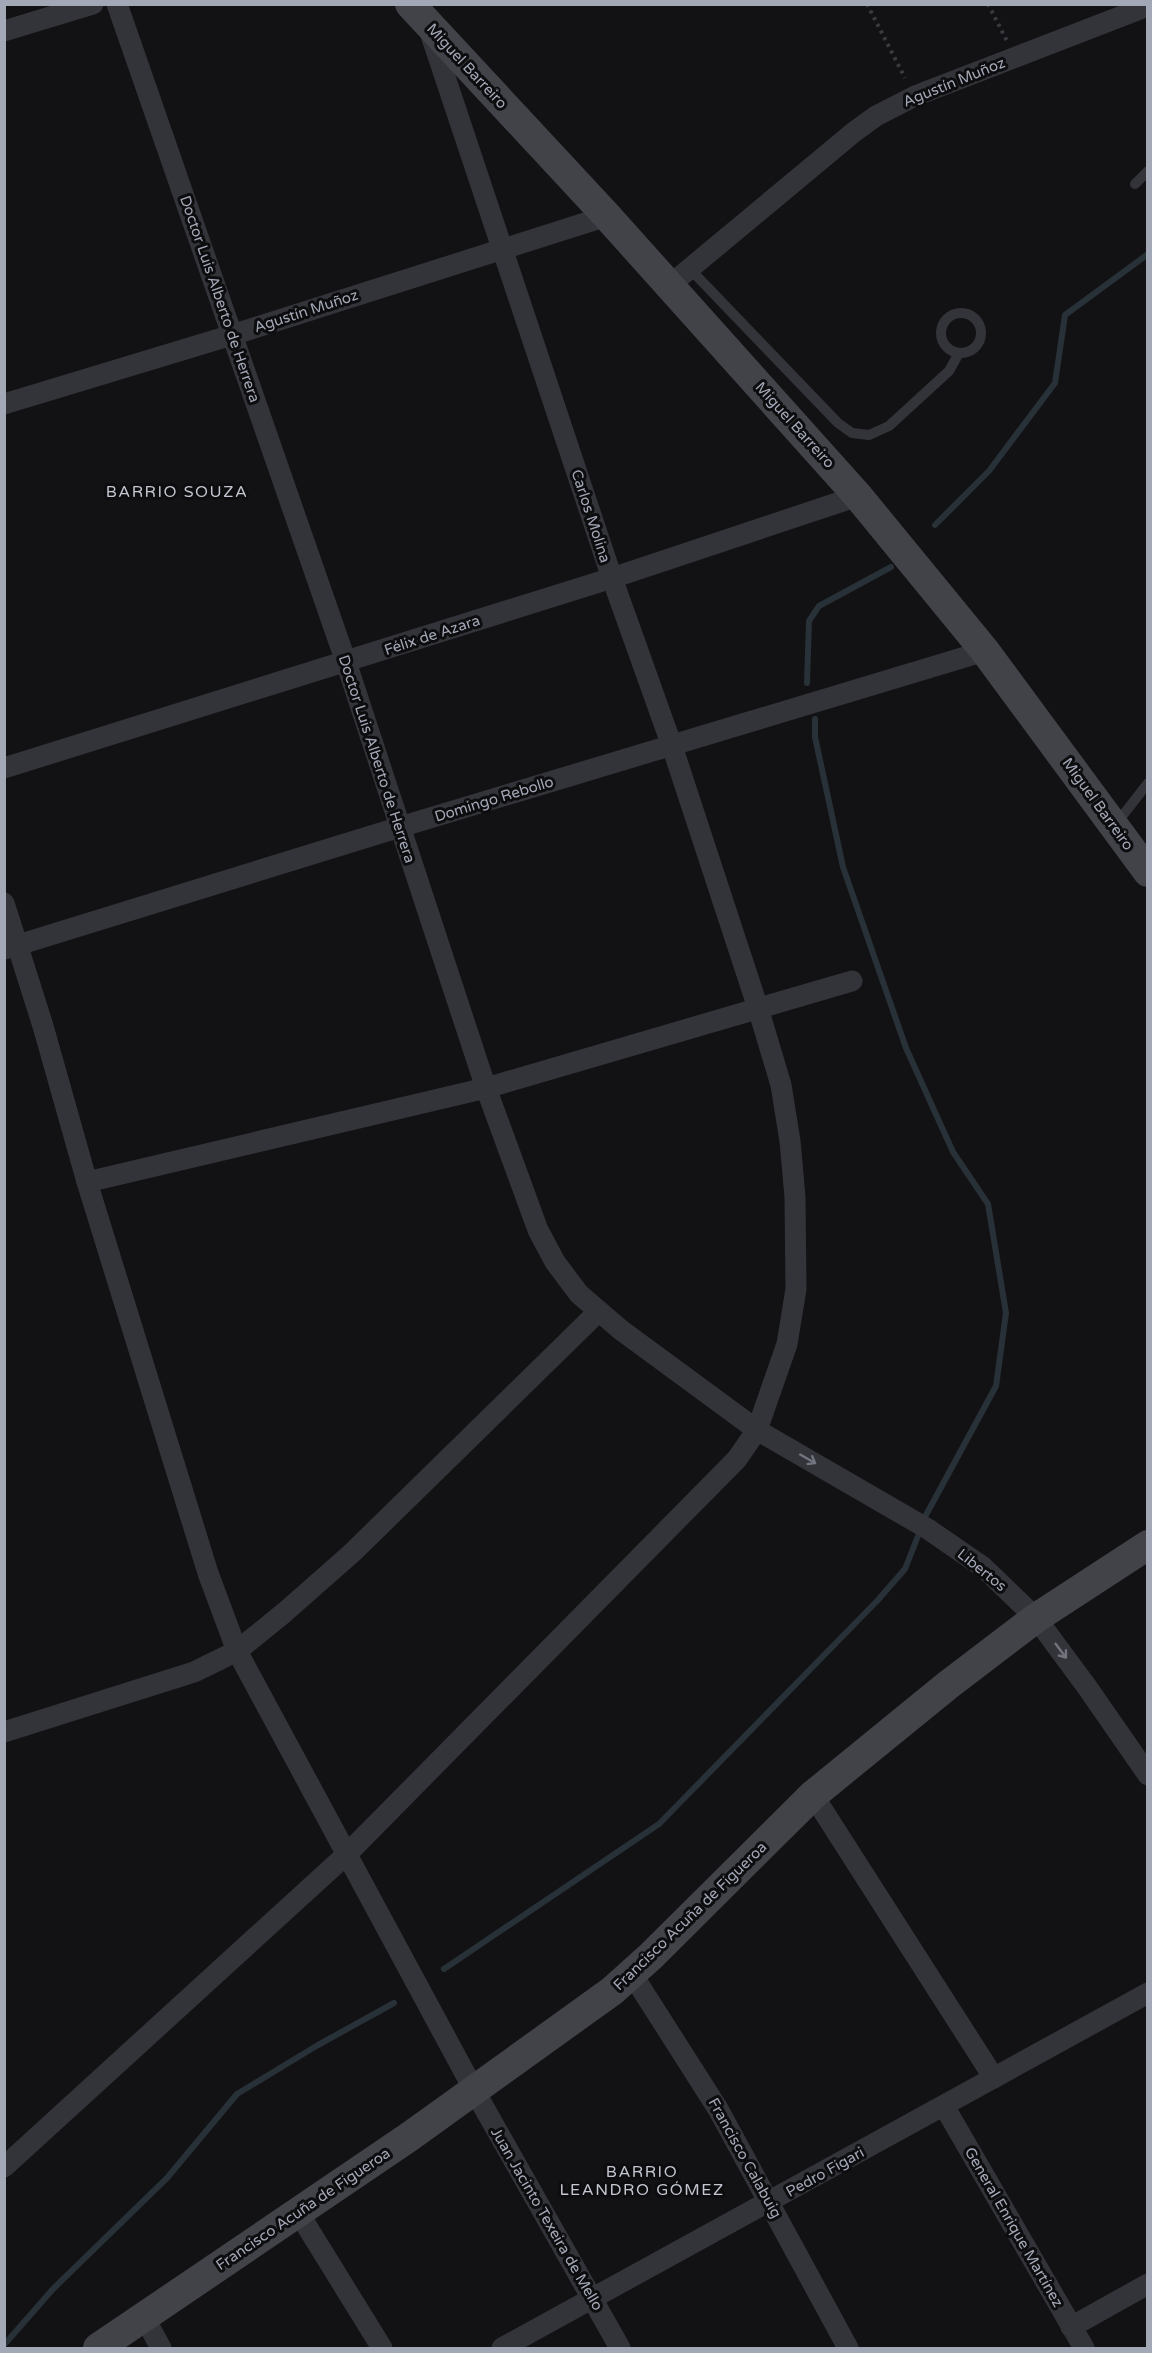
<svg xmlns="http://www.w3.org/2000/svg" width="1152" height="2353" font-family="'Varela Round',sans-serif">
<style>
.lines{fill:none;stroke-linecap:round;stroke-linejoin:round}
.stream{stroke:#283138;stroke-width:6}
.path{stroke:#393b40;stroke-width:4;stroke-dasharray:3 4.5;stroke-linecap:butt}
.lane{stroke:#333439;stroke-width:10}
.street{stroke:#333439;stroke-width:21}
.secondary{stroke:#414349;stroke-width:30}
.oneway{stroke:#71747e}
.labels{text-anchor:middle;stroke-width:6;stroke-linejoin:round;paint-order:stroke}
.street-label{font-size:15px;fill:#a3a8b6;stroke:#0d0d0f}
.neighbourhood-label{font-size:16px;letter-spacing:1.5px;fill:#c4c7d1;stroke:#0d0d0f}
</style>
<rect width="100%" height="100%" fill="#121214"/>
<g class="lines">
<g class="stream">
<polyline points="935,525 989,471 1055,383 1065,315 1148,254"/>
<polyline points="807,683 809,621 819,606 891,567"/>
<polyline points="815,719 815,737 843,867 906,1048 953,1152 988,1204 1006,1313 996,1386 926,1515"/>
<polyline points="444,1969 659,1824 877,1601 905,1569 918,1536"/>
<polyline points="4,2345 53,2289 167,2178 237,2094 318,2045 394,2003"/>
</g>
<g class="path">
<polyline points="867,4 905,78"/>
<polyline points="988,4 1007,41"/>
</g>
<g class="lane">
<polyline points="1135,184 1148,171"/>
<polyline points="690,269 838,423 852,433 869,435 889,426 949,371 959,353"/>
<circle cx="961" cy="333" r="20"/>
<polyline points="1116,824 1148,783"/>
</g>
<g class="street">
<polyline points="117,4 346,662 486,1088 538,1230 555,1262 579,1294 621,1330 757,1430 928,1529 983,1567 1036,1618 1087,1687 1148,1775"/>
<polyline points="4,31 93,4"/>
<polyline points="670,285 854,132 876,116 915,96 1148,6"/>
<polyline points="4,404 232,335 607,216"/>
<polyline points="4,768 612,578 858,496"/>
<polyline points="4,903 43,1026 87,1182 208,1573 237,1651 474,2090 620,2348"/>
<polyline points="5,949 400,827 985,651"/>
<polyline points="87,1182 486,1088 852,981"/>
<polyline points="4,1732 194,1672 237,1651 285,1612 353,1552 599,1311"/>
<polyline points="813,1795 994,2078"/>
<polyline points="632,1974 718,2109 848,2348"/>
<polyline points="944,2106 1084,2348"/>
<polyline points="4,2167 347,1854 737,1459 757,1430 787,1344 796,1289 795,1197 790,1141 781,1085 758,1008 672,746 612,578 429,29"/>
<polyline points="298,2212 382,2348"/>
<polyline points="144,2317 161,2348"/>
<polyline points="1071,2327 1148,2284"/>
<polyline points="502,2348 1148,1993"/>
</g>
<g class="secondary">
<polyline points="410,4 607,216 858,496 985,651 1148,872"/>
<polyline points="98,2348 409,2137 612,1991 651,1956 813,1795 948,1685 1036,1618 1148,1545"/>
</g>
</g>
<defs><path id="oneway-shaft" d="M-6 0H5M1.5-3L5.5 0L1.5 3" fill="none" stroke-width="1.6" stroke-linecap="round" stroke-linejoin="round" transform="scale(1.5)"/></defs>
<g class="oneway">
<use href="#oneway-shaft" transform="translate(808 1459) rotate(30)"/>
<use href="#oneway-shaft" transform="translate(1061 1651) rotate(53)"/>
</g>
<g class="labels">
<g class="street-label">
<text transform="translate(467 66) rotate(47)" y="5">Miguel Barreiro</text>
<text transform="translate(954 82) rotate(-22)" y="5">Agustín Muñoz</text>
<text transform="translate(220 299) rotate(71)" y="5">Doctor Luis Alberto de Herrera</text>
<text transform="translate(306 311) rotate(-18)" y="5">Agustín Muñoz</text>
<text transform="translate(795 425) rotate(48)" y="5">Miguel Barreiro</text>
<text transform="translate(591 516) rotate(72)" y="5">Carlos Molina</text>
<text transform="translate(432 635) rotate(-18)" y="5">Félix de Azara</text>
<text transform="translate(377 759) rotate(72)" y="5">Doctor Luis Alberto de Herrera</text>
<text transform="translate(494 799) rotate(-17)" y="5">Domingo Rebollo</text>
<text transform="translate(1098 804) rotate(54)" y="5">Miguel Barreiro</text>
<text transform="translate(982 1570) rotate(39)" y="5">Libertos</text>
<text transform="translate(690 1916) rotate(-44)" y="5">Francisco Acuña de Figueroa</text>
<text transform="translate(745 2158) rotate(61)" y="5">Francisco Calabuig</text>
<text transform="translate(825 2172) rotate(-29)" y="5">Pedro Figari</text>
<text transform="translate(303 2209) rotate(-34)" y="5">Francisco Acuña de Figueroa</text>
<text transform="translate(547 2219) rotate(60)" y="5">Juan Jacinto Texeira de Mello</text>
<text transform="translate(1014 2227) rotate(60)" y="5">General Enrique Martínez</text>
</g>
<g class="neighbourhood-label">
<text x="177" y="497">BARRIO SOUZA</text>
<text x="642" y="2177">BARRIO<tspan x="642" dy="18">LEANDRO GÓMEZ</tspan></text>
</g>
</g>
<rect width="1152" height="2353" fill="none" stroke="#a3a8b6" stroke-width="12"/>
</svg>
